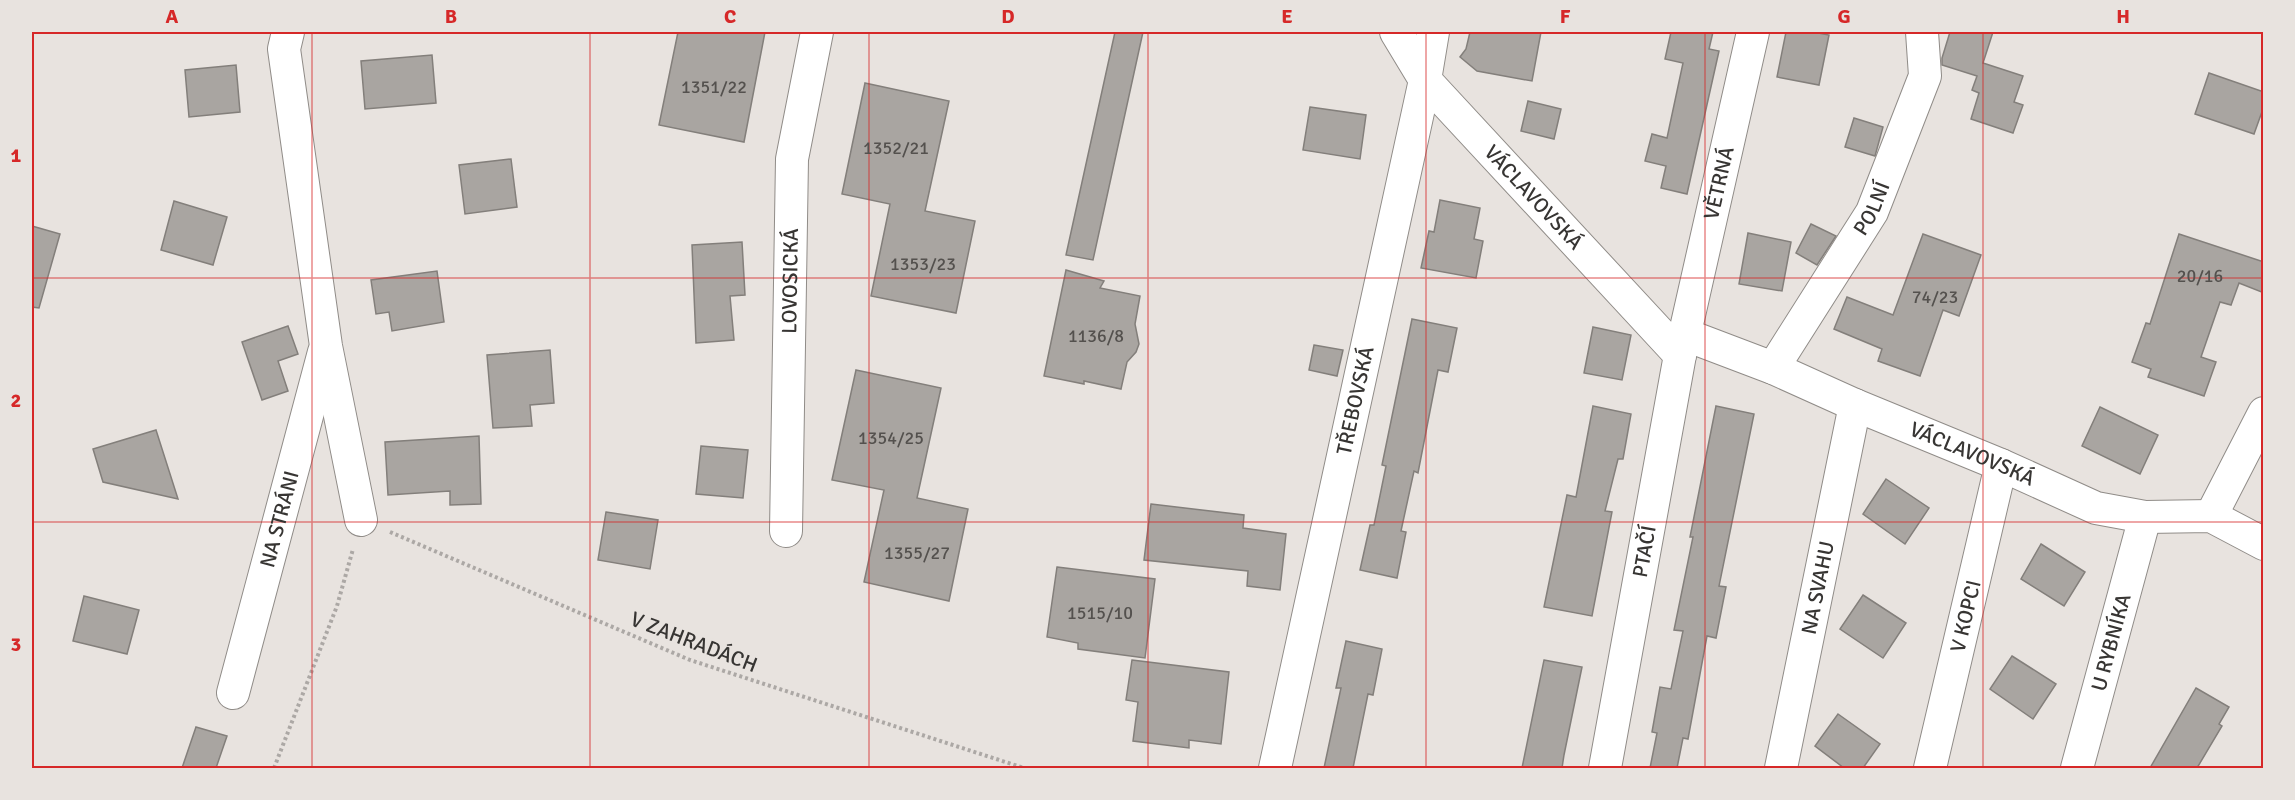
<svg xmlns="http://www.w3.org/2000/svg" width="2295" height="800" font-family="Signika,sans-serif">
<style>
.building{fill:#a9a5a1;stroke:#837f7b;stroke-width:1.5}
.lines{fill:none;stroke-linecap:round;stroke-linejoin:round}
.minor-casing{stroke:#908c88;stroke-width:34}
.path{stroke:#aca8a5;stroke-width:4;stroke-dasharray:3 3;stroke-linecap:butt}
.minor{stroke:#fff;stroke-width:32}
.grid{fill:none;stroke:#d62828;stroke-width:1.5;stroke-opacity:0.55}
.labels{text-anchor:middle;stroke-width:4.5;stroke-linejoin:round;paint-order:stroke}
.number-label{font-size:18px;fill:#54514e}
.street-label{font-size:21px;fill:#373533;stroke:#e8e3df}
.neatline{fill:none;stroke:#d62828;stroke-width:2}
.grid-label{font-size:20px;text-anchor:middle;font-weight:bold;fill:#d62828}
</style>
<rect width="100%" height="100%" fill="#e8e3df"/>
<g class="building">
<polygon points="678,32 765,32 744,142 659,125"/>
<polygon points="1115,32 1143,32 1093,260 1066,255"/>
<polygon points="1470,32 1541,32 1532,81 1477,71 1460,57 1466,49"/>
<polygon points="1671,32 1713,32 1709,49 1719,51 1687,194 1661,188 1666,166 1645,161 1652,134 1667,138 1683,63 1665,59"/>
<polygon points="1786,32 1813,32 1829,35 1819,85 1777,77"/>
<polygon points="1950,32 1993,32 1983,63 2023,76 2014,102 2023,105 2013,133 1971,119 1979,93 1972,90 1977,76 1942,65 1942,58"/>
<polygon points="432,55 436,103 365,109 361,61"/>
<polygon points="236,65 240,112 189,117 185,70"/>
<polygon points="2209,73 2264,92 2264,106 2254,134 2195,114"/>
<polygon points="865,83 949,101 925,211 975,221 956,313 871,296 890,204 842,194"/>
<polygon points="1528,101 1561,109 1554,139 1521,131"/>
<polygon points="1310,107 1366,115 1360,159 1303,150"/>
<polygon points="1854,118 1883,127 1875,156 1845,147"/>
<polygon points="511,159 517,207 465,214 459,165"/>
<polygon points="1440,200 1480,208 1474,239 1483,241 1476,278 1421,268 1429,231 1434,232"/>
<polygon points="174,201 227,217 213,265 161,250"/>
<polygon points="1811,224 1836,236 1817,265 1796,253"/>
<polygon points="32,226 60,234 39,308 32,307"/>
<polygon points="1748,233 1791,242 1782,291 1739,284"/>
<polygon points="1923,234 1981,255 1959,316 1943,310 1920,376 1878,361 1882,349 1834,329 1847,297 1893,315"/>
<polygon points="2179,234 2264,262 2264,293 2239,283 2231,305 2220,302 2201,357 2216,362 2204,396 2148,377 2151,369 2132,362 2146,323 2150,324"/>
<polygon points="742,242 745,295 730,296 734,340 696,343 692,245"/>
<polygon points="1066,270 1104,281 1100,288 1140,296 1135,324 1139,344 1136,352 1127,362 1121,389 1084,381 1084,384 1044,376"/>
<polygon points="437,271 444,322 392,331 389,312 376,314 371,280"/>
<polygon points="1412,319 1457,328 1448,372 1438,370 1418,473 1414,471 1401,531 1406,532 1397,578 1360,570 1370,525 1374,525 1386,466 1382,465"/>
<polygon points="288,326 298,354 278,361 288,391 262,400 242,342"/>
<polygon points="1593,327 1631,335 1622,380 1584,373"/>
<polygon points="1314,345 1343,350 1337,376 1309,370"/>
<polygon points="550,350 554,403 530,405 532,426 493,428 487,355"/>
<polygon points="856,370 941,388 917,498 968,509 949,601 864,582 884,490 832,480"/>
<polygon points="1593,406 1631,414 1623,459 1618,459 1605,511 1612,512 1592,616 1544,607 1567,495 1576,497"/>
<polygon points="1716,406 1754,414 1719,586 1726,587 1716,638 1707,636 1688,739 1683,738 1677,768 1650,768 1657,733 1652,732 1660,687 1671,689 1683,631 1674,630 1693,537 1690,537"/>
<polygon points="2100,407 2158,435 2140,474 2082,446"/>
<polygon points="156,430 178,499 103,482 93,449"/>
<polygon points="479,436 481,504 450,505 450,491 388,495 385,442"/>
<polygon points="701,446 748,450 743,498 696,494"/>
<polygon points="1886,479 1929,508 1905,544 1863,514"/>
<polygon points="1151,504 1244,515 1243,528 1286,534 1280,590 1247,586 1248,571 1144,560"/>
<polygon points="606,512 658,520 650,569 598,560"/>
<polygon points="2041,544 2085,572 2064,606 2021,579"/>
<polygon points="1057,567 1155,579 1145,658 1078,649 1078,643 1047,637"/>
<polygon points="1863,595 1906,623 1883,658 1840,629"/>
<polygon points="84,596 139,610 127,654 73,641"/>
<polygon points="1346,641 1382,649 1373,695 1368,694 1353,768 1324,768 1341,688 1336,688"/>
<polygon points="2012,656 2056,684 2033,719 1990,689"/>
<polygon points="1132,660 1229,672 1221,744 1189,740 1189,748 1133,741 1138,702 1126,700"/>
<polygon points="1544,660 1582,667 1564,755 1562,768 1522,768"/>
<polygon points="2196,688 2229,707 2219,724 2222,726 2197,768 2150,768"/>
<polygon points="1838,714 1880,744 1863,768 1844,768 1815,746"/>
<polygon points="196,727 227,736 216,768 182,768"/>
</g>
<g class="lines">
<g class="minor-casing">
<g id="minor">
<polyline points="288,32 284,49 326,346 361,520"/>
<path id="s1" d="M 1396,32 L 1425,80 L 1680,355"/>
<path id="s2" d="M 1686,335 L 1773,368 L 1855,405 L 2001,465 L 2096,508 L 2145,517 L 2211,516 L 2264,544"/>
<path id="s3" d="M 1773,368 L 1872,212 L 1925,76 L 1922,32"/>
<polyline points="2211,516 2264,413"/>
<path id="s4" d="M 786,531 L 792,159 L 817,32"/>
<path id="s5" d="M 233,693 L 324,352"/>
<path id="s6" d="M 1275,768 L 1425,80 L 1433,32"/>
<path id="s7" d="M 1605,768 L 1680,355 L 1753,32"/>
<path id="s8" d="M 1781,768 L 1855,405"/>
<path id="s9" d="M 1930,768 L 2001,465"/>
<path id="s10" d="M 2077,768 L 2145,517"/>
</g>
</g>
<g class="path">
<polyline points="390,532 690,660 1024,768"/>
<polyline points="274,768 337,606 353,549"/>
</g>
<use href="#minor" class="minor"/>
</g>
<path class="grid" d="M 312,32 L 312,768M 590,32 L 590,768M 869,32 L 869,768M 1148,32 L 1148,768M 1426,32 L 1426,768M 1705,32 L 1705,768M 1983,32 L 1983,768M 32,278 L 2264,278M 32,522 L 2264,522"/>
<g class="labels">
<g class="number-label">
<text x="714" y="93">1351/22</text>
<text x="896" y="154">1352/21</text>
<text x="923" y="270">1353/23</text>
<text x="2200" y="282">20/16</text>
<text x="1935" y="303">74/23</text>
<text x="1096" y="342">1136/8</text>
<text x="891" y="444">1354/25</text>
<text x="917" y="559">1355/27</text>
<text x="1100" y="619">1515/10</text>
</g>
<g class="street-label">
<text dy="7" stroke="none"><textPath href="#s7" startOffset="596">VĚTRNÁ</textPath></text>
<text dy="7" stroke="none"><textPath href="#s1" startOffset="216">VÁCLAVOVSKÁ</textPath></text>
<text dy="7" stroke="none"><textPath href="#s3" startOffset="188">POLNÍ</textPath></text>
<text dy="7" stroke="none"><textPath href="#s4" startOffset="250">LOVOSICKÁ</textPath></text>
<text dy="7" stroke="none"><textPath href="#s6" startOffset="376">TŘEBOVSKÁ</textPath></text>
<text dy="7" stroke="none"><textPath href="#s2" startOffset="310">VÁCLAVOVSKÁ</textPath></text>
<text dy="7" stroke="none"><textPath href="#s5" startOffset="180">NA STRÁNI</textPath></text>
<text dy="7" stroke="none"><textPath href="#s7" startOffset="220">PTAČÍ</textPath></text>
<text dy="7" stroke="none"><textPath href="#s8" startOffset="184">NA SVAHU</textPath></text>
<text dy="7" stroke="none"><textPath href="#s9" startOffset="156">V KOPCI</textPath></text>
<text transform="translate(694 642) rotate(21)" y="7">V ZAHRADÁCH</text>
<text dy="7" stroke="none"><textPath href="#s10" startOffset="130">U RYBNÍKA</textPath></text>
</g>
</g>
<rect width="2295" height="800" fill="none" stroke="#e8e3df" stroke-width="66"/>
<rect x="33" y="33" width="2229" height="734" class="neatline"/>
<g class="grid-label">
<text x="172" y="23">A</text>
<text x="451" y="23">B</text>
<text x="730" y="23">C</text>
<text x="1008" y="23">D</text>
<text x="1287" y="23">E</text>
<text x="1565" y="23">F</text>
<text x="1844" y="23">G</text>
<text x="2123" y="23">H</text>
<text x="16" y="162">1</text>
<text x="16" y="407">2</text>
<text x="16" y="651">3</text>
</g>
</svg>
